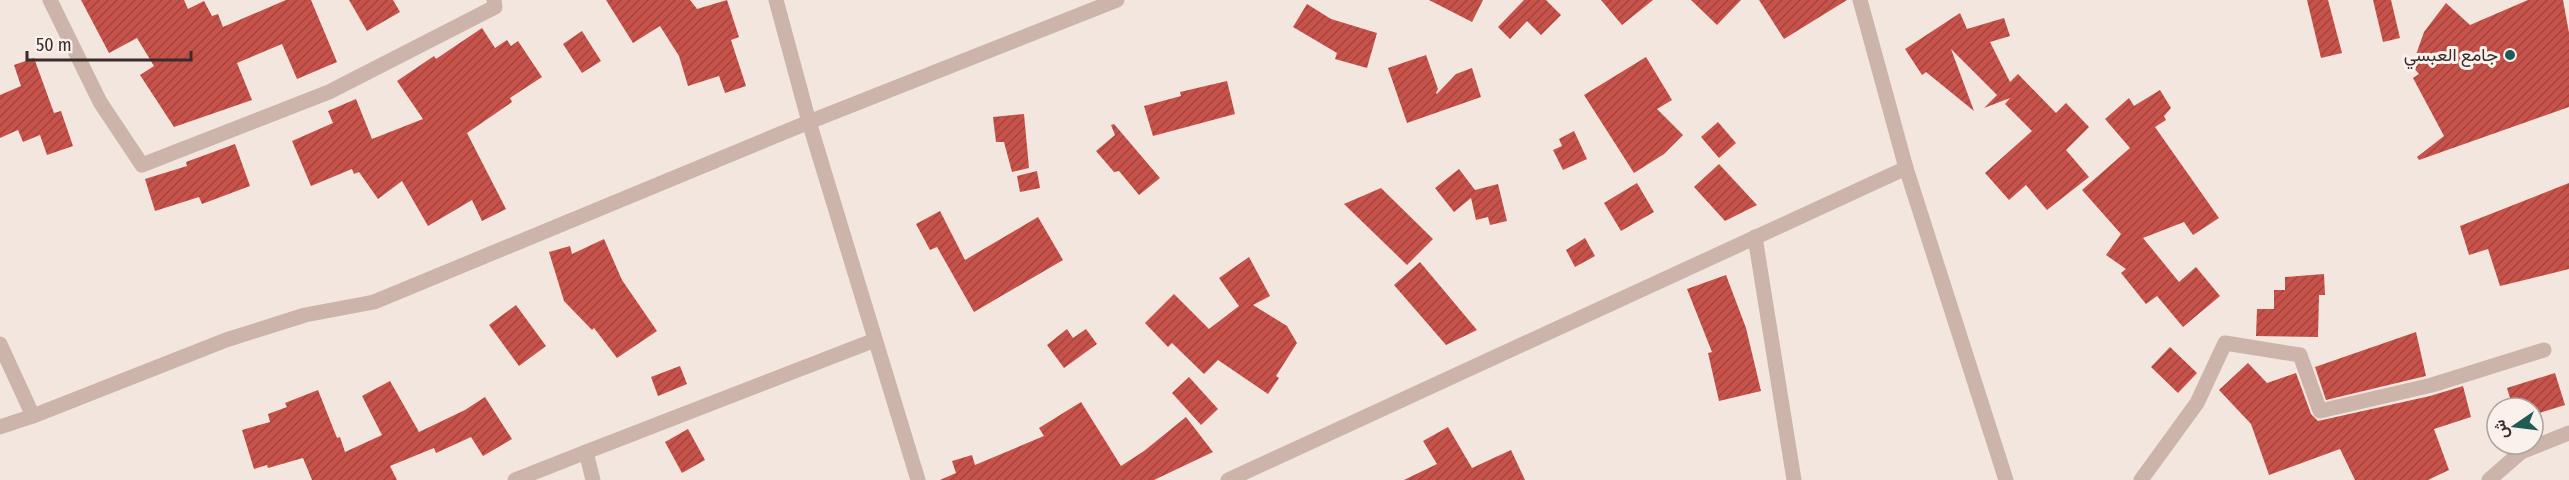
<svg xmlns="http://www.w3.org/2000/svg" width="2569" height="480" font-family="'Fira Sans Condensed',Vazirmatn,sans-serif">
<style>
.building{fill:url(#building-hatch)}
.lines{fill:none;stroke-linecap:round;stroke-linejoin:round}
.minor{stroke:#ccb4ab;stroke-width:15}
.poi-dot{fill:#1f5c55;stroke:#faf1ec;stroke-width:2}
.labels{text-anchor:middle;stroke-width:6;stroke-linejoin:round;paint-order:stroke}
.poi-label{font-size:18px;fill:#3a2c2a;stroke:#faf1ec;text-anchor:end}
</style>
<defs>
<pattern id="building-hatch" width="6" height="6" patternUnits="userSpaceOnUse" patternTransform="scale(1.5)"><rect width="6" height="6" fill="#c7524a"/><path d="M-1 1l2-2M0 6l6-6M5 7l2-2" fill="none" stroke="#a3443e"/></pattern>
</defs>
<rect width="100%" height="100%" fill="#f3e6df"/>
<g class="building">
<polygon points="81,0 184,0 188,9 204,1 212,16 218,14 223,27 286,0 311,0 337,62 297,79 282,44 237,63 252,100 174,127 140,75 154,66 137,38 109,53"/>
<polygon points="349,0 393,0 400,12 367,31"/>
<polygon points="606,0 690,0 697,9 727,0 739,37 731,40 746,86 725,93 719,76 688,86 679,56 660,26 633,43"/>
<polygon points="1429,0 1483,0 1472,22"/>
<polygon points="1524,0 1546,0 1561,15 1541,35 1527,21 1510,39 1498,27"/>
<polygon points="1601,0 1653,0 1622,25"/>
<polygon points="1691,0 1741,0 1717,25"/>
<polygon points="1759,0 1847,0 1784,39"/>
<polygon points="2307,0 2328,0 2342,53 2321,58"/>
<polygon points="2373,0 2391,0 2400,38 2383,42"/>
<polygon points="2528,0 2563,0 2569,33 2569,107 2419,160 2417,157 2444,136 2413,78 2419,74 2412,66 2424,32 2446,3 2470,25"/>
<polygon points="1307,4 1331,19 1377,33 1367,68 1335,59 1337,53 1293,27"/>
<polygon points="1960,13 1967,29 2004,18 2010,36 1990,42 2010,82 2018,74 2056,113 2066,103 2089,127 2066,150 2089,177 2047,210 2026,185 2009,200 1985,173 2032,131 2005,104 2010,98 1984,108 1997,95 1951,49 1974,111 1926,72 1922,75 1905,49"/>
<polygon points="482,28 495,48 507,40 511,46 518,41 542,77 510,98 512,102 467,133 506,209 482,221 472,200 428,226 402,181 378,199 359,172 354,174 352,169 311,186 292,141 333,123 328,111 356,99 372,139 423,119 397,81 434,56 436,59"/>
<polygon points="582,31 601,61 582,73 563,44"/>
<polygon points="1426,55 1438,89 1436,93 1437,94 1456,74 1472,68 1481,97 1407,123 1388,68"/>
<polygon points="1646,57 1672,100 1657,109 1683,135 1664,154 1634,173 1584,95"/>
<polygon points="34,58 54,113 61,111 73,146 47,155 40,135 23,142 18,130 0,138 0,95 21,86 14,65"/>
<polygon points="1227,81 1235,114 1153,136 1144,106 1181,96 1180,92"/>
<polygon points="2160,90 2171,108 2164,116 2166,120 2155,127 2219,218 2193,235 2184,222 2143,238 2179,282 2196,267 2220,296 2183,327 2157,296 2146,304 2121,273 2126,269 2106,255 2121,234 2082,190 2130,148 2105,119 2129,98 2134,106"/>
<polygon points="1024,114 1029,168 1012,172 1004,142 996,142 993,117"/>
<polygon points="1718,122 1736,143 1719,158 1701,137"/>
<polygon points="1114,124 1160,178 1139,195 1119,171 1114,172 1096,151 1115,135 1111,125"/>
<polygon points="1574,131 1587,159 1563,170 1553,150 1562,146 1559,139"/>
<polygon points="235,144 250,186 202,204 199,197 155,211 145,179 187,166 186,162"/>
<polygon points="1719,164 1757,205 1725,221 1694,187"/>
<polygon points="1459,169 1475,190 1498,184 1507,221 1490,225 1488,217 1476,220 1471,198 1454,212 1435,188"/>
<polygon points="1037,171 1040,188 1020,192 1017,176"/>
<polygon points="1637,183 1654,212 1621,231 1604,203"/>
<polygon points="2569,183 2569,269 2500,286 2488,249 2469,255 2460,226"/>
<polygon points="1381,188 1433,239 1407,265 1344,204"/>
<polygon points="940,211 965,260 1038,217 1063,260 974,312 937,247 930,250 916,224"/>
<polygon points="1585,238 1595,256 1575,267 1566,250"/>
<polygon points="604,239 622,280 657,331 617,358 594,328 592,330 564,301 549,252 570,246 572,254"/>
<polygon points="1249,257 1270,296 1253,305 1287,326 1297,343 1276,376 1279,378 1268,394 1218,360 1204,374 1172,343 1168,347 1145,323 1174,294 1209,329 1239,306 1219,278"/>
<polygon points="1420,262 1477,330 1446,345 1394,285"/>
<polygon points="2324,274 2325,295 2319,295 2318,337 2256,336 2257,309 2274,309 2274,290 2285,290 2285,277"/>
<polygon points="1726,275 1746,328 1761,391 1719,401 1708,353 1712,352 1687,289"/>
<polygon points="516,305 546,346 519,366 489,325"/>
<polygon points="1067,329 1073,338 1086,329 1097,344 1064,368 1047,345"/>
<polygon points="2416,332 2426,376 2326,400 2315,367"/>
<polygon points="2170,347 2197,373 2178,393 2151,367"/>
<polygon points="2248,363 2267,383 2296,373 2311,414 2318,421 2430,396 2463,386 2471,417 2434,429 2449,470 2428,480 2355,480 2340,449 2269,475 2251,424 2219,390"/>
<polygon points="680,366 687,384 658,396 651,377"/>
<polygon points="2555,373 2565,405 2533,415 2533,408 2513,408 2507,388"/>
<polygon points="1189,377 1218,409 1201,425 1172,393"/>
<polygon points="390,381 419,432 465,410 485,397 512,439 483,456 471,437 436,453 434,448 390,466 397,480 312,480 303,458 268,468 267,465 254,469 242,430 270,422 268,414 287,407 285,403 318,390 337,438 340,437 345,452 382,435 362,396"/>
<polygon points="1081,402 1121,466 1144,451 1186,417 1213,452 1154,480 940,480 956,473 952,461 972,455 975,465 1044,436 1039,428"/>
<polygon points="1448,427 1472,468 1511,450 1525,480 1404,480 1437,464 1423,441"/>
<polygon points="688,429 705,460 682,473 665,442"/>
</g>
<g class="lines">
<g class="minor">
<polyline points="50,0 100,102 142,165 329,92 495,7 494,0"/>
<polyline points="776,0 809,122 918,480"/>
<polyline points="1860,0 1906,168 2006,480"/>
<polyline points="1755,237 1794,480"/>
<polyline points="0,344 33,416"/>
<polyline points="0,427 33,416 226,340 305,315 374,302 809,122 1117,0"/>
<polyline points="586,452 875,340"/>
<polyline points="515,480 586,452 593,480"/>
<polyline points="1228,480 1906,168"/>
<polyline points="2141,480 2197,403 2225,343 2300,355 2320,411 2432,385 2544,350"/>
<polyline points="2489,480 2521,452 2569,433"/>
</g>
</g>
<circle class="poi-dot" cx="2510" cy="55" r="6"/>
<g class="labels">
<g class="poi-label">
<text x="2498" y="61">جامع العبسي</text>
</g>
</g>
<g transform="translate(2515 426) rotate(256)"><circle r="28" fill="#faf1ec" stroke="#ada29e" stroke-width="1.5"/>
<path d="M0-4.5L10 22L0 15L-10 22Z" fill="#1f5c55"/>
<text y="-9" font-size="16" font-weight="bold" text-anchor="middle" fill="#3a2c2a">ش</text>
</g>
<path d="M27 51v9h164v-9" fill="none" stroke="#3a2c2a" stroke-width="3"/>
<text x="36" y="51" font-size="18" fill="#3a2c2a" stroke="#faf1ec" stroke-width="4.5" paint-order="stroke">50 m</text>
</svg>
